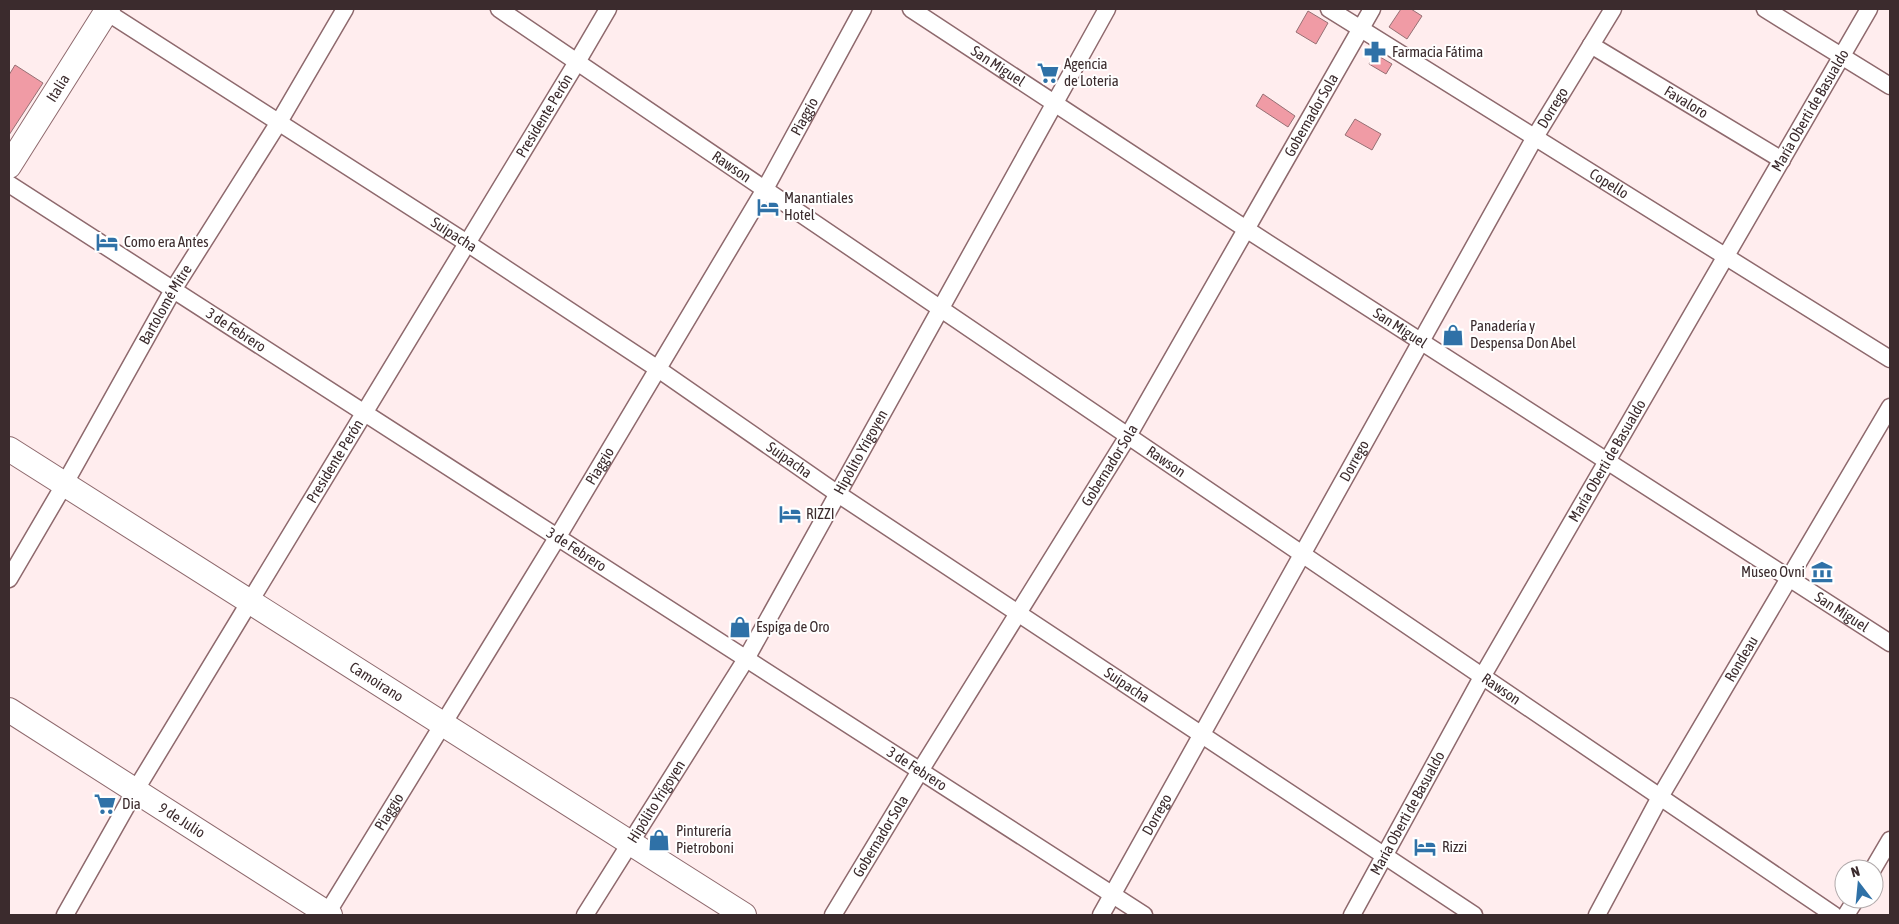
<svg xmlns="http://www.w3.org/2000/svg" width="1899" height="924" font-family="'Asap Condensed',sans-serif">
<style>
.building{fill:#f09ba5;stroke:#967074}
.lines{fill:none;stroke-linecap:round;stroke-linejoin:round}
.street-casing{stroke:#8e696d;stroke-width:19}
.secondary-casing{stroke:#8e696d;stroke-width:26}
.street{stroke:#fff;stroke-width:16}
.secondary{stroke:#fff;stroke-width:24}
.labels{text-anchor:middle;stroke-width:4;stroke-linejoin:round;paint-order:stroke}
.poi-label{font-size:15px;fill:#3b2b2d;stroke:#fff;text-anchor:start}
.street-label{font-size:15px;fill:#3b2b2d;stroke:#fff}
</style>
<rect width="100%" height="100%" fill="#ffedee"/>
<g class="building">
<polygon points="1401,9 1411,9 1422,16 1407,39 1389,27"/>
<polygon points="1308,11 1328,23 1316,44 1296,32"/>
<polygon points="1375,54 1392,64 1386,74 1369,64"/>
<polygon points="15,65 43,83 9,135 9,75"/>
<polygon points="1263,94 1295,116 1288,127 1256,106"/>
<polygon points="1355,119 1381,134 1372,150 1345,135"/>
</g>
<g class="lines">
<g class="street-casing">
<g id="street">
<path id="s1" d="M 102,9 L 467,243 L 658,369 L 838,494 L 1474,915"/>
<path id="s2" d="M 499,9 L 1834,915"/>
<path id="s3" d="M 911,9 L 1246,229 L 1890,643"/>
<path id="s4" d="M 1329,9 L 1890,359"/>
<polyline points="1765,9 1890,86"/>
<path id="s5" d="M 1591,45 L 1782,160"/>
<path id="s6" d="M 9,184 L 1144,915"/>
<path id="s7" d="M 9,579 L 64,485 L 173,290 L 279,122 L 345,9"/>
<polyline points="1873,869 1890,840"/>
<path id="s8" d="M 65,915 L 135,791 L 577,62 L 608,9"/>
<path id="s9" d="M 326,915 L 557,538 L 765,189 L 863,9"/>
<path id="s10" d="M 585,915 L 746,659 L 1107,9"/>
<path id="s11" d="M 833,915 L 920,771 L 1128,436 L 1372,9"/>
<path id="s12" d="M 1101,915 L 1535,137 L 1613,9"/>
<path id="s13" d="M 1352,915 L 1482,677 L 1869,9"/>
<path id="s14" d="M 1597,915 L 1660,797 L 1890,407"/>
<polyline points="1846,915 1856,899"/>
</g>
</g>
<g class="secondary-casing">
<g id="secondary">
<path id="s15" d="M 9,166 L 108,9"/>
<path id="s16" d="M 9,449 L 744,915"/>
<path id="s17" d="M 9,710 L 330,915"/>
</g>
</g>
<use href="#street" class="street"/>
<use href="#secondary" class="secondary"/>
</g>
<defs>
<g id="pharmacy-bare" transform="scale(1.725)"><path d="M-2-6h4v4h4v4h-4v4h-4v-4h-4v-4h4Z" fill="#2f71a7" stroke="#fff" stroke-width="2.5" paint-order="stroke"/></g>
<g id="supermarket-bare" transform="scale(1.725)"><path d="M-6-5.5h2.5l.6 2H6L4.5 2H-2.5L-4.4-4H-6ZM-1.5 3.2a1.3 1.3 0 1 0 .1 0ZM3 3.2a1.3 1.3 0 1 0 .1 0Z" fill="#2f71a7" stroke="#fff" stroke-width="2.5" paint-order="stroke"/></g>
<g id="hotel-bare" transform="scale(1.725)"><path d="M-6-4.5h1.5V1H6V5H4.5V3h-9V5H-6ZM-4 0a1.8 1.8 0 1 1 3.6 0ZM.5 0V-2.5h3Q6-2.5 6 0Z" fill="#2f71a7" stroke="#fff" stroke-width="2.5" paint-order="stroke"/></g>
<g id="shop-bare" transform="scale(1.725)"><path d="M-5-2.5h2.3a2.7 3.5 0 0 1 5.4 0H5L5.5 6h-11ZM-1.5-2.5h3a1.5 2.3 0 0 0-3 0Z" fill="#2f71a7" stroke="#fff" stroke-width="2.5" paint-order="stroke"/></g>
<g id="museum-bare" transform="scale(1.725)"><path d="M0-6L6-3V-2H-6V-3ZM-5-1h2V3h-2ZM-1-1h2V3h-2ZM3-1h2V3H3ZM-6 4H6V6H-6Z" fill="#2f71a7" stroke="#fff" stroke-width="2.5" paint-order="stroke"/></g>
</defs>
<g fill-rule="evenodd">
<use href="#pharmacy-bare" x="1375" y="52"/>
<use href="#supermarket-bare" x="1048" y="73"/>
<use href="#hotel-bare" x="768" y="207"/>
<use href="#hotel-bare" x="107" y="242"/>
<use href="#shop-bare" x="1453" y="335"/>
<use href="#hotel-bare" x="790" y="514"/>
<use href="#museum-bare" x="1822" y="572"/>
<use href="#shop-bare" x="740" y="627"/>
<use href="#supermarket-bare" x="105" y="804"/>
<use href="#shop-bare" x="659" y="840"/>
<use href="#hotel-bare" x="1425" y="847"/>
</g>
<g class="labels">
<g class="poi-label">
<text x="1392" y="57">Farmacia Fátima</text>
<text x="1064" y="69">Agencia<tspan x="1064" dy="17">de Loteria</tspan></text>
<text x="784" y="203">Manantiales<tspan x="784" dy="17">Hotel</tspan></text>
<text x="124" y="247">Como era Antes</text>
<text x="1470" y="331">Panadería y<tspan x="1470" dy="17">Despensa Don Abel</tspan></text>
<text x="806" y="519">RIZZI</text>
<text x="1805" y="577" text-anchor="end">Museo Ovni</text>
<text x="756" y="632">Espiga de Oro</text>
<text x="122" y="809">Dia</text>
<text x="676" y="836">Pinturería<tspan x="676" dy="17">Pietroboni</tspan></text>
<text x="1442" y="852">Rizzi</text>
</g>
<g class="street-label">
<text dy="5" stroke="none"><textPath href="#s3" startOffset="104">San Miguel</textPath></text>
<text dy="5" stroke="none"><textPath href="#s15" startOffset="92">Italia</textPath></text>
<text dy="5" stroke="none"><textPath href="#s5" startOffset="111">Favaloro</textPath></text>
<text dy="5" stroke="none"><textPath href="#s12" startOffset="925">Dorrego</textPath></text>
<text dy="5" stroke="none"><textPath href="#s13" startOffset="926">María Oberti de Basualdo</textPath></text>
<text dy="5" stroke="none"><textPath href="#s8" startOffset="932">Presidente Perón</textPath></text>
<text dy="5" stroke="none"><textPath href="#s11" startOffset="932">Gobernador Sola</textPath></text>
<text dy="5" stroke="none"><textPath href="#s9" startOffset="931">Piaggio</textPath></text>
<text dy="5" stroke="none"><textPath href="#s2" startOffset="281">Rawson</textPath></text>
<text dy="5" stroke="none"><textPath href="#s4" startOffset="330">Copello</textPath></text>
<text dy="5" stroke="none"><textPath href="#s1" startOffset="418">Suipacha</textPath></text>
<text dy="5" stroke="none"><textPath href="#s7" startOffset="316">Bartolomé Mitre</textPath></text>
<text dy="5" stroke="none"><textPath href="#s3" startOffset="584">San Miguel</textPath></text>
<text dy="5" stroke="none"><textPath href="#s6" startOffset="270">3 de Febrero</textPath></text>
<text dy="5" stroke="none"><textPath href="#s10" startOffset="539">Hipólito Yrigoyen</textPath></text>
<text dy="5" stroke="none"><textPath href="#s1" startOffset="822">Suipacha</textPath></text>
<text dy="5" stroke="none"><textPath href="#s13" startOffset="521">María Oberti de Basualdo</textPath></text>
<text dy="5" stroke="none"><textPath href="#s8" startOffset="528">Presidente Perón</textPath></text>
<text dy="5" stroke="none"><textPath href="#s12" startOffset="520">Dorrego</textPath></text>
<text dy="5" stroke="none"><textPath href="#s2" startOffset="806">Rawson</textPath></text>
<text dy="5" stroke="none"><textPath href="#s9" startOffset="526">Piaggio</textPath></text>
<text dy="5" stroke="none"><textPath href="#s11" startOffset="528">Gobernador Sola</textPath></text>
<text dy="5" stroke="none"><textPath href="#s6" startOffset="675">3 de Febrero</textPath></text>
<text dy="5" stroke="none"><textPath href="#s3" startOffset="1109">San Miguel</textPath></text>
<text dy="5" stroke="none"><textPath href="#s14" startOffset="294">Rondeau</textPath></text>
<text dy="5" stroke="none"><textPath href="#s16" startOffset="435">Camoirano</textPath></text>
<text dy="5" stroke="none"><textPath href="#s1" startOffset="1228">Suipacha</textPath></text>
<text dy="5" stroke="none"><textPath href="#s2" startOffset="1211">Rawson</textPath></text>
<text dy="5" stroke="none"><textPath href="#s6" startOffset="1080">3 de Febrero</textPath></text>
<text dy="5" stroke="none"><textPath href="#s10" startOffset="134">Hipólito Yrigoyen</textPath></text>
<text dy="5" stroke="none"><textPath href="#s9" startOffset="121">Piaggio</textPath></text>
<text dy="5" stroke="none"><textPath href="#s13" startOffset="116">María Oberti de Basualdo</textPath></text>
<text dy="5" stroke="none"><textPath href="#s12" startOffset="115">Dorrego</textPath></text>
<text dy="5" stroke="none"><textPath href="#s17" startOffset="205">9 de Julio</textPath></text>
<text dy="5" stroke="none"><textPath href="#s11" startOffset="92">Gobernador Sola</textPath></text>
</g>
</g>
<rect width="1899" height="924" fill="none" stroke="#3b2b2d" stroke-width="20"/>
<g transform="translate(1859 884) rotate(344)"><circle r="24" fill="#ffffff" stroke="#b1aaab"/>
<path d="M0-4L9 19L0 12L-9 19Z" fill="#2f71a7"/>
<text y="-8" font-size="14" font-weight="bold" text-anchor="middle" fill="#3b2b2d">N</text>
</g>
</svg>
